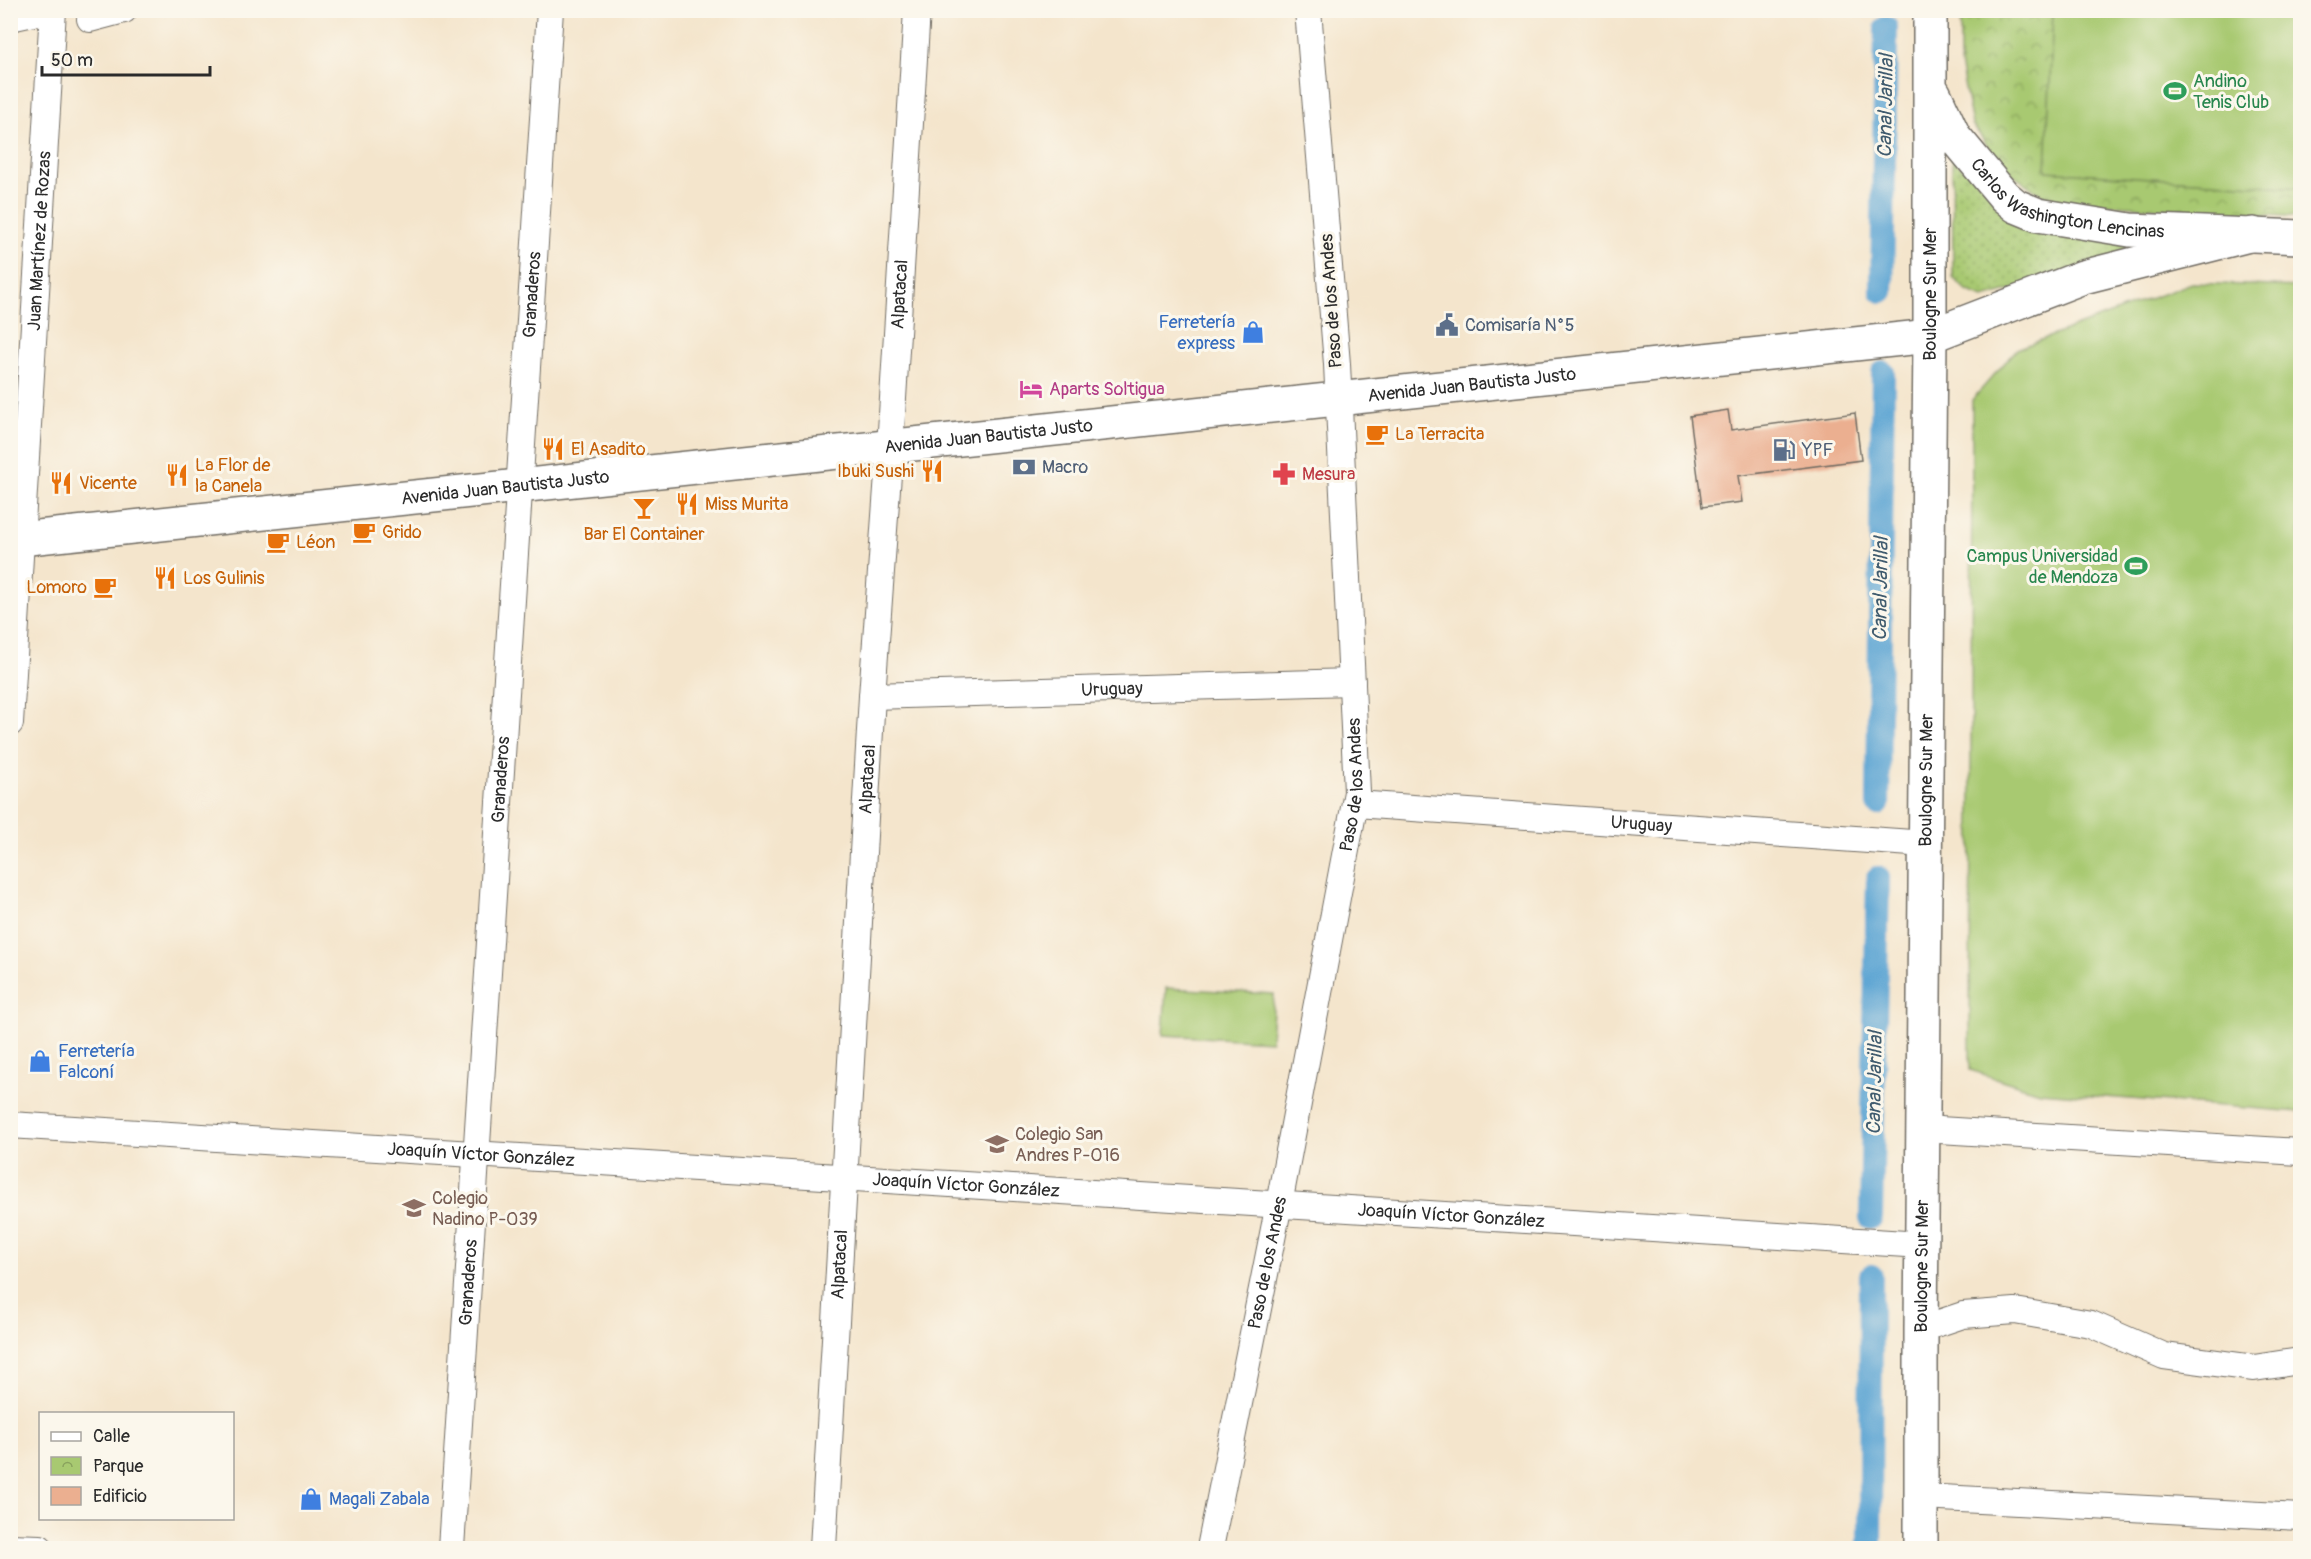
<svg xmlns="http://www.w3.org/2000/svg" width="2311" height="1559" font-family="Pangolin,sans-serif">
<style>
.grass{fill:url(#grass-dots);stroke:#6a7a4e;stroke-width:1.5}
.park{fill:url(#park-crowns);stroke:#6a7a4e;stroke-width:1.5}
.pitch{fill:#a8c971;stroke:#6a7a4e;stroke-width:1.5}
.lines{fill:none;stroke-linecap:round;stroke-linejoin:round}
.canal{stroke:#5ca4d3;stroke-width:24}
.building{fill:#ebaf90}
.minor-casing{stroke:#716c63;stroke-width:28}
.major-casing{stroke:#716c63;stroke-width:36}
.minor{stroke:#fff;stroke-width:26}
.major{stroke:#fff;stroke-width:33}
.labels{text-anchor:middle;stroke-width:6;stroke-linejoin:round;paint-order:stroke}
.leisure-label{font-size:18px;fill:#27864d;stroke:#fbf7ec;text-anchor:start}
.street-label{font-size:18px;fill:#2b2b2b;stroke:#fbf7ec}
.shop-label{font-size:18px;fill:#366cbe;stroke:#fbf7ec;text-anchor:start}
.service-label{font-size:18px;fill:#4e5e75;stroke:#fbf7ec;text-anchor:start}
.hotel-label{font-size:18px;fill:#b23c85;stroke:#fbf7ec;text-anchor:start}
.food-label{font-size:18px;fill:#c56008;stroke:#fbf7ec;text-anchor:start}
.health-label{font-size:18px;fill:#be3a42;stroke:#fbf7ec;text-anchor:start}
.education-label{font-size:18px;fill:#785e54;stroke:#fbf7ec;text-anchor:start}
.water-label{font-size:20px;font-style:italic;fill:#3f5b6e;stroke:#fbf7ec}
</style>
<defs>
<pattern id="grass-dots" width="8" height="8" patternUnits="userSpaceOnUse" patternTransform="scale(1.5)"><rect width="8" height="8" fill="#a8c971"/><path d="M2 2h.1M6 6h.1" fill="none" stroke="#89a35d" stroke-width="1.8" stroke-linecap="round"/></pattern>
<pattern id="park-crowns" width="20" height="18" patternUnits="userSpaceOnUse" patternTransform="scale(1.5)"><rect width="20" height="18" fill="#a8c971"/><path d="M2 6a3 3 0 1 1 6 0M12 15a3 3 0 1 1 6 0" fill="none" stroke="#89a35d"/></pattern>
</defs>
<rect width="100%" height="100%" fill="#fbf7ec"/>
<filter id="ink" filterUnits="userSpaceOnUse"><feTurbulence type="fractalNoise" baseFrequency=".0167" numOctaves="2"/><feDisplacementMap in="SourceGraphic" scale="12" xChannelSelector="R" yChannelSelector="G"/><feConvolveMatrix kernelMatrix="1 2 1 2 8 2 1 2 1" color-interpolation-filters="sRGB"/></filter>
<filter id="wash" filterUnits="userSpaceOnUse"><feTurbulence type="fractalNoise" baseFrequency=".008" numOctaves="4" result="noise"/><feDisplacementMap in="SourceGraphic" scale="24" xChannelSelector="R" yChannelSelector="G"/><feGaussianBlur stdDeviation="1.35" result="paint"/><feColorMatrix in="noise" values="0 0 0 0 0 0 0 0 0 0 0 0 0 0 0 0 0 1.4 0 .05"/><feComposite in="paint" operator="in"/></filter>
<g filter="url(#wash)">
<rect width="100%" height="100%" fill="#f4e5cc"/>
<polygon class="grass" points="1952,159 2030,226 2175,246 1983,298 1967,291 1953,278"/>
<polygon class="park" points="1960,11 2300,11 2300,217 2050,201 2003,168 1972,124 1960,63"/>
<g class="pitch">
<polygon points="2053,11 2300,11 2300,188 2046,171"/>
<polygon points="2192,283 2300,287 2300,1112 2039,1092 1970,1070 1972,400 2017,349"/>
<polygon points="1166,988 1274,994 1271,1041 1163,1035"/>
</g>
<g class="lines">
<g class="canal">
<polyline points="1882,291 1886,28"/>
<polyline points="1878,804 1883,373"/>
<polyline points="1871,1217 1878,878"/>
<polyline points="1870,1548 1871,1276"/>
</g>
</g>
<g id="blocks">
<polygon class="building" points="1728,410 1731,430 1855,413 1861,460 1738,476 1742,502 1702,507 1690,416"/>
</g>
</g>
<g filter="url(#ink)">
<use href="#blocks" fill-opacity="0" stroke="#716c63" stroke-width="1.5"/>
<g class="lines">
<g class="minor-casing">
<g id="minor">
<polyline points="10,18 47,10"/>
<polyline points="90,19 124,10"/>
<path id="s1" d="M 872,696 L 1352,682"/>
<path id="s2" d="M 10,723 L 53,10"/>
<path id="s3" d="M 1356,804 L 1926,844"/>
<path id="s4" d="M 10,1125 L 1922,1245"/>
<polyline points="1923,1129 2300,1152"/>
<polyline points="1921,1329 1963,1315 2015,1311 2091,1324 2164,1356 2254,1368 2300,1361"/>
<polyline points="1922,1497 2300,1517"/>
<polyline points="10,1547 40,1548"/>
<path id="s5" d="M 451,1548 L 550,10"/>
<path id="s6" d="M 823,1548 L 872,696 L 890,447 L 917,10"/>
<path id="s7" d="M 1210,1548 L 1279,1204 L 1357,792 L 1337,364 L 1308,10"/>
</g>
</g>
<g class="major-casing">
<g id="major">
<path id="s8" d="M 1934,93 L 1954,136 L 2004,196 L 2016,206 L 2038,215 L 2130,230 L 2300,237"/>
<path id="s9" d="M 10,540 L 1930,336 L 2083,277 L 2253,234"/>
<path id="s10" d="M 1921,1548 L 1921,1329 L 1930,336 L 1930,10"/>
</g>
</g>
<use href="#minor" class="minor"/>
<use href="#major" class="major"/>
</g>
</g>
<defs>
<g id="stadium-bare" transform="scale(1.8)"><path d="M0-5a6.5 5 0 1 0 0 10a6.5 5 0 1 0 0-10ZM-3.5-1.8h7v3.6h-7Z" fill="#2e9e5b" stroke="#fbf7ec" stroke-width="2.5" paint-order="stroke"/></g>
<g id="civic-bare" transform="scale(1.8)"><path d="M-.6-6.5H3V-4.5H.6V-3L4-1V1h2V6H-6V1h2V-1L-.6-3ZM-1.2 2.5V6h2.4V2.5Z" fill="#5c6f8a" stroke="#fbf7ec" stroke-width="2.5" paint-order="stroke"/></g>
<g id="shop-bare" transform="scale(1.8)"><path d="M-5-2.5h2.3a2.7 3.5 0 0 1 5.4 0H5L5.5 6h-11ZM-1.5-2.5h3a1.5 2.3 0 0 0-3 0Z" fill="#3f7fe0" stroke="#fbf7ec" stroke-width="2.5" paint-order="stroke"/></g>
<g id="hotel-bare" transform="scale(1.8)"><path d="M-6-4.5h1.5V1H6V5H4.5V3h-9V5H-6ZM-4 0a1.8 1.8 0 1 1 3.6 0ZM.5 0V-2.5h3Q6-2.5 6 0Z" fill="#d1479c" stroke="#fbf7ec" stroke-width="2.5" paint-order="stroke"/></g>
<g id="cafe-bare" transform="scale(1.8)"><path d="M-5.5-4.5H6V0H3Q3 3.5 0 3.5H-2.5Q-5.5 3.5-5.5 0ZM3-3.2v2h1.7v-2ZM-6 4.5H4V6H-6Z" fill="#e8710a" stroke="#fbf7ec" stroke-width="2.5" paint-order="stroke"/></g>
<g id="restaurant-bare" transform="scale(1.8)"><path d="M-5-6h1v4h1v-4h1v4h1v-4h1v5L-1.5 .5V6h-2V.5L-5-1ZM5-6V6H3V1.5H1.5Q1.5-4 5-6Z" fill="#e8710a" stroke="#fbf7ec" stroke-width="2.5" paint-order="stroke"/></g>
<g id="fuel-bare" transform="scale(1.8)"><path d="M-5.5-6h7V0h2V4h1.3V-2.5L3-4.5l.8-.8L6-3V5H2.5V1h-1V6h-7ZM-4.2-4.7v3.2H.2V-4.7Z" fill="#5c6f8a" stroke="#fbf7ec" stroke-width="2.5" paint-order="stroke"/></g>
<g id="bank-bare" transform="scale(1.8)"><path d="M-6-4H6V4H-6ZM0-2.3a2.3 2.3 0 1 0 0 4.6a2.3 2.3 0 1 0 0-4.6Z" fill="#5c6f8a" stroke="#fbf7ec" stroke-width="2.5" paint-order="stroke"/></g>
<g id="pharmacy-bare" transform="scale(1.8)"><path d="M-2-6h4v4h4v4h-4v4h-4v-4h-4v-4h4Z" fill="#e0444e" stroke="#fbf7ec" stroke-width="2.5" paint-order="stroke"/></g>
<g id="bar-bare" transform="scale(1.8)"><path d="M-6-5H6L.8 .8V4.5H3.5V6h-7V4.5H-.8V.8Z" fill="#e8710a" stroke="#fbf7ec" stroke-width="2.5" paint-order="stroke"/></g>
<g id="school-bare" transform="scale(1.8)"><path d="M0-5L7-2L0 1L-7-2ZM-4 1L0 2.5L4 1V4Q0 6-4 4Z" fill="#8d6e63" stroke="#fbf7ec" stroke-width="2.5" paint-order="stroke"/></g>
</defs>
<g fill-rule="evenodd">
<use href="#stadium-bare" x="2175" y="91"/>
<use href="#civic-bare" x="1447" y="325"/>
<use href="#shop-bare" x="1253" y="332"/>
<use href="#hotel-bare" x="1031" y="389"/>
<use href="#cafe-bare" x="1377" y="434"/>
<use href="#restaurant-bare" x="553" y="449"/>
<use href="#fuel-bare" x="1784" y="450"/>
<use href="#bank-bare" x="1024" y="467"/>
<use href="#restaurant-bare" x="932" y="471"/>
<use href="#pharmacy-bare" x="1284" y="474"/>
<use href="#restaurant-bare" x="177" y="475"/>
<use href="#restaurant-bare" x="61" y="483"/>
<use href="#restaurant-bare" x="687" y="504"/>
<use href="#bar-bare" x="644" y="508"/>
<use href="#cafe-bare" x="364" y="532"/>
<use href="#cafe-bare" x="278" y="542"/>
<use href="#stadium-bare" x="2136" y="566"/>
<use href="#restaurant-bare" x="165" y="578"/>
<use href="#cafe-bare" x="105" y="587"/>
<use href="#shop-bare" x="40" y="1061"/>
<use href="#school-bare" x="997" y="1144"/>
<use href="#school-bare" x="414" y="1208"/>
<use href="#shop-bare" x="311" y="1499"/>
</g>
<g class="labels">
<g class="leisure-label">
<text x="2193" y="87">Andino<tspan x="2193" dy="21">Tenis Club</tspan></text>
<text x="2118" y="562" text-anchor="end">Campus Universidad<tspan x="2118" dy="21">de Mendoza</tspan></text>
</g>
<g class="street-label">
<text dy="6" stroke="none"><textPath href="#s8" startOffset="186">Carlos Washington Lencinas</textPath></text>
<text dy="6" stroke="none"><textPath href="#s2" startOffset="483">Juan Martínez de Rozas</textPath></text>
<text dy="6" stroke="none"><textPath href="#s5" startOffset="1256">Granaderos</textPath></text>
<text dy="6" stroke="none"><textPath href="#s6" startOffset="1256">Alpatacal</textPath></text>
<text dy="6" stroke="none"><textPath href="#s10" startOffset="1254">Boulogne Sur Mer</textPath></text>
<text transform="translate(1331 301) rotate(-94)" y="6">Paso de los Andes</text>
<text dy="6" stroke="none"><textPath href="#s9" startOffset="1470">Avenida Juan Bautista Justo</textPath></text>
<text dy="6" stroke="none"><textPath href="#s9" startOffset="984">Avenida Juan Bautista Justo</textPath></text>
<text dy="6" stroke="none"><textPath href="#s9" startOffset="498">Avenida Juan Bautista Justo</textPath></text>
<text dy="6" stroke="none"><textPath href="#s1" startOffset="240">Uruguay</textPath></text>
<text dy="6" stroke="none"><textPath href="#s5" startOffset="770">Granaderos</textPath></text>
<text dy="6" stroke="none"><textPath href="#s6" startOffset="770">Alpatacal</textPath></text>
<text dy="6" stroke="none"><textPath href="#s10" startOffset="768">Boulogne Sur Mer</textPath></text>
<text dy="6" stroke="none"><textPath href="#s7" startOffset="777">Paso de los Andes</textPath></text>
<text dy="6" stroke="none"><textPath href="#s3" startOffset="286">Uruguay</textPath></text>
<text dy="6" stroke="none"><textPath href="#s4" startOffset="472">Joaquín Víctor González</textPath></text>
<text dy="6" stroke="none"><textPath href="#s4" startOffset="958">Joaquín Víctor González</textPath></text>
<text dy="6" stroke="none"><textPath href="#s4" startOffset="1444">Joaquín Víctor González</textPath></text>
<text dy="6" stroke="none"><textPath href="#s7" startOffset="291">Paso de los Andes</textPath></text>
<text dy="6" stroke="none"><textPath href="#s6" startOffset="284">Alpatacal</textPath></text>
<text dy="6" stroke="none"><textPath href="#s10" startOffset="282">Boulogne Sur Mer</textPath></text>
<text dy="6" stroke="none"><textPath href="#s5" startOffset="266">Granaderos</textPath></text>
</g>
<g class="shop-label">
<text x="1235" y="328" text-anchor="end">Ferretería<tspan x="1235" dy="21">express</tspan></text>
<text x="58" y="1057">Ferretería<tspan x="58" dy="21">Falconí</tspan></text>
<text x="329" y="1505">Magali Zabala</text>
</g>
<g class="service-label">
<text x="1465" y="331">Comisaría N°5</text>
<text x="1802" y="456">YPF</text>
<text x="1042" y="473">Macro</text>
</g>
<g class="hotel-label">
<text x="1049" y="395">Aparts Soltigua</text>
</g>
<g class="food-label">
<text x="1395" y="440">La Terracita</text>
<text x="571" y="455">El Asadito</text>
<text x="195" y="471">La Flor de<tspan x="195" dy="21">la Canela</tspan></text>
<text x="914" y="477" text-anchor="end">Ibuki Sushi</text>
<text x="79" y="489">Vicente</text>
<text x="705" y="510">Miss Murita</text>
<text x="382" y="538">Grido</text>
<text x="644" y="540" text-anchor="middle">Bar El Container</text>
<text x="296" y="548">Léon</text>
<text x="183" y="584">Los Gulinis</text>
<text x="87" y="593" text-anchor="end">Lomoro</text>
</g>
<g class="health-label">
<text x="1302" y="480">Mesura</text>
</g>
<g class="education-label">
<text x="1015" y="1140">Colegio San<tspan x="1015" dy="21">Andres P-016</tspan></text>
<text x="432" y="1204">Colegio<tspan x="432" dy="21">Nadino P-039</tspan></text>
</g>
<g class="water-label">
<text transform="translate(1885 106) rotate(-89)" y="7">Canal Jarillal</text>
<text transform="translate(1880 589) rotate(-89)" y="7">Canal Jarillal</text>
<text transform="translate(1874 1083) rotate(-89)" y="7">Canal Jarillal</text>
</g>
</g>
<rect width="2311" height="1559" fill="none" stroke="#fbf7ec" stroke-width="36"/>
<rect x="39" y="1412" width="195" height="108" fill="#fbf7ec" stroke="#a8a59f" stroke-width="1.5"/>
<rect x="51" y="1432" width="30" height="9" fill="#ffffff" stroke="#a8a59f" stroke-width="1.5"/>
<text x="93" y="1442" font-size="18" fill="#2b2b2b">Calle</text>
<rect x="51" y="1457" width="30" height="18" fill="url(#park-crowns)" stroke="#a8a59f" stroke-width="1.5"/>
<text x="93" y="1472" font-size="18" fill="#2b2b2b">Parque</text>
<rect x="51" y="1487" width="30" height="18" fill="#ebaf90" stroke="#a8a59f" stroke-width="1.5"/>
<text x="93" y="1502" font-size="18" fill="#2b2b2b">Edificio</text>
<path d="M42 66v9h168v-9" fill="none" stroke="#2b2b2b" stroke-width="3"/>
<text x="51" y="66" font-size="18" fill="#2b2b2b" stroke="#fbf7ec" stroke-width="4.5" paint-order="stroke">50 m</text>
</svg>
